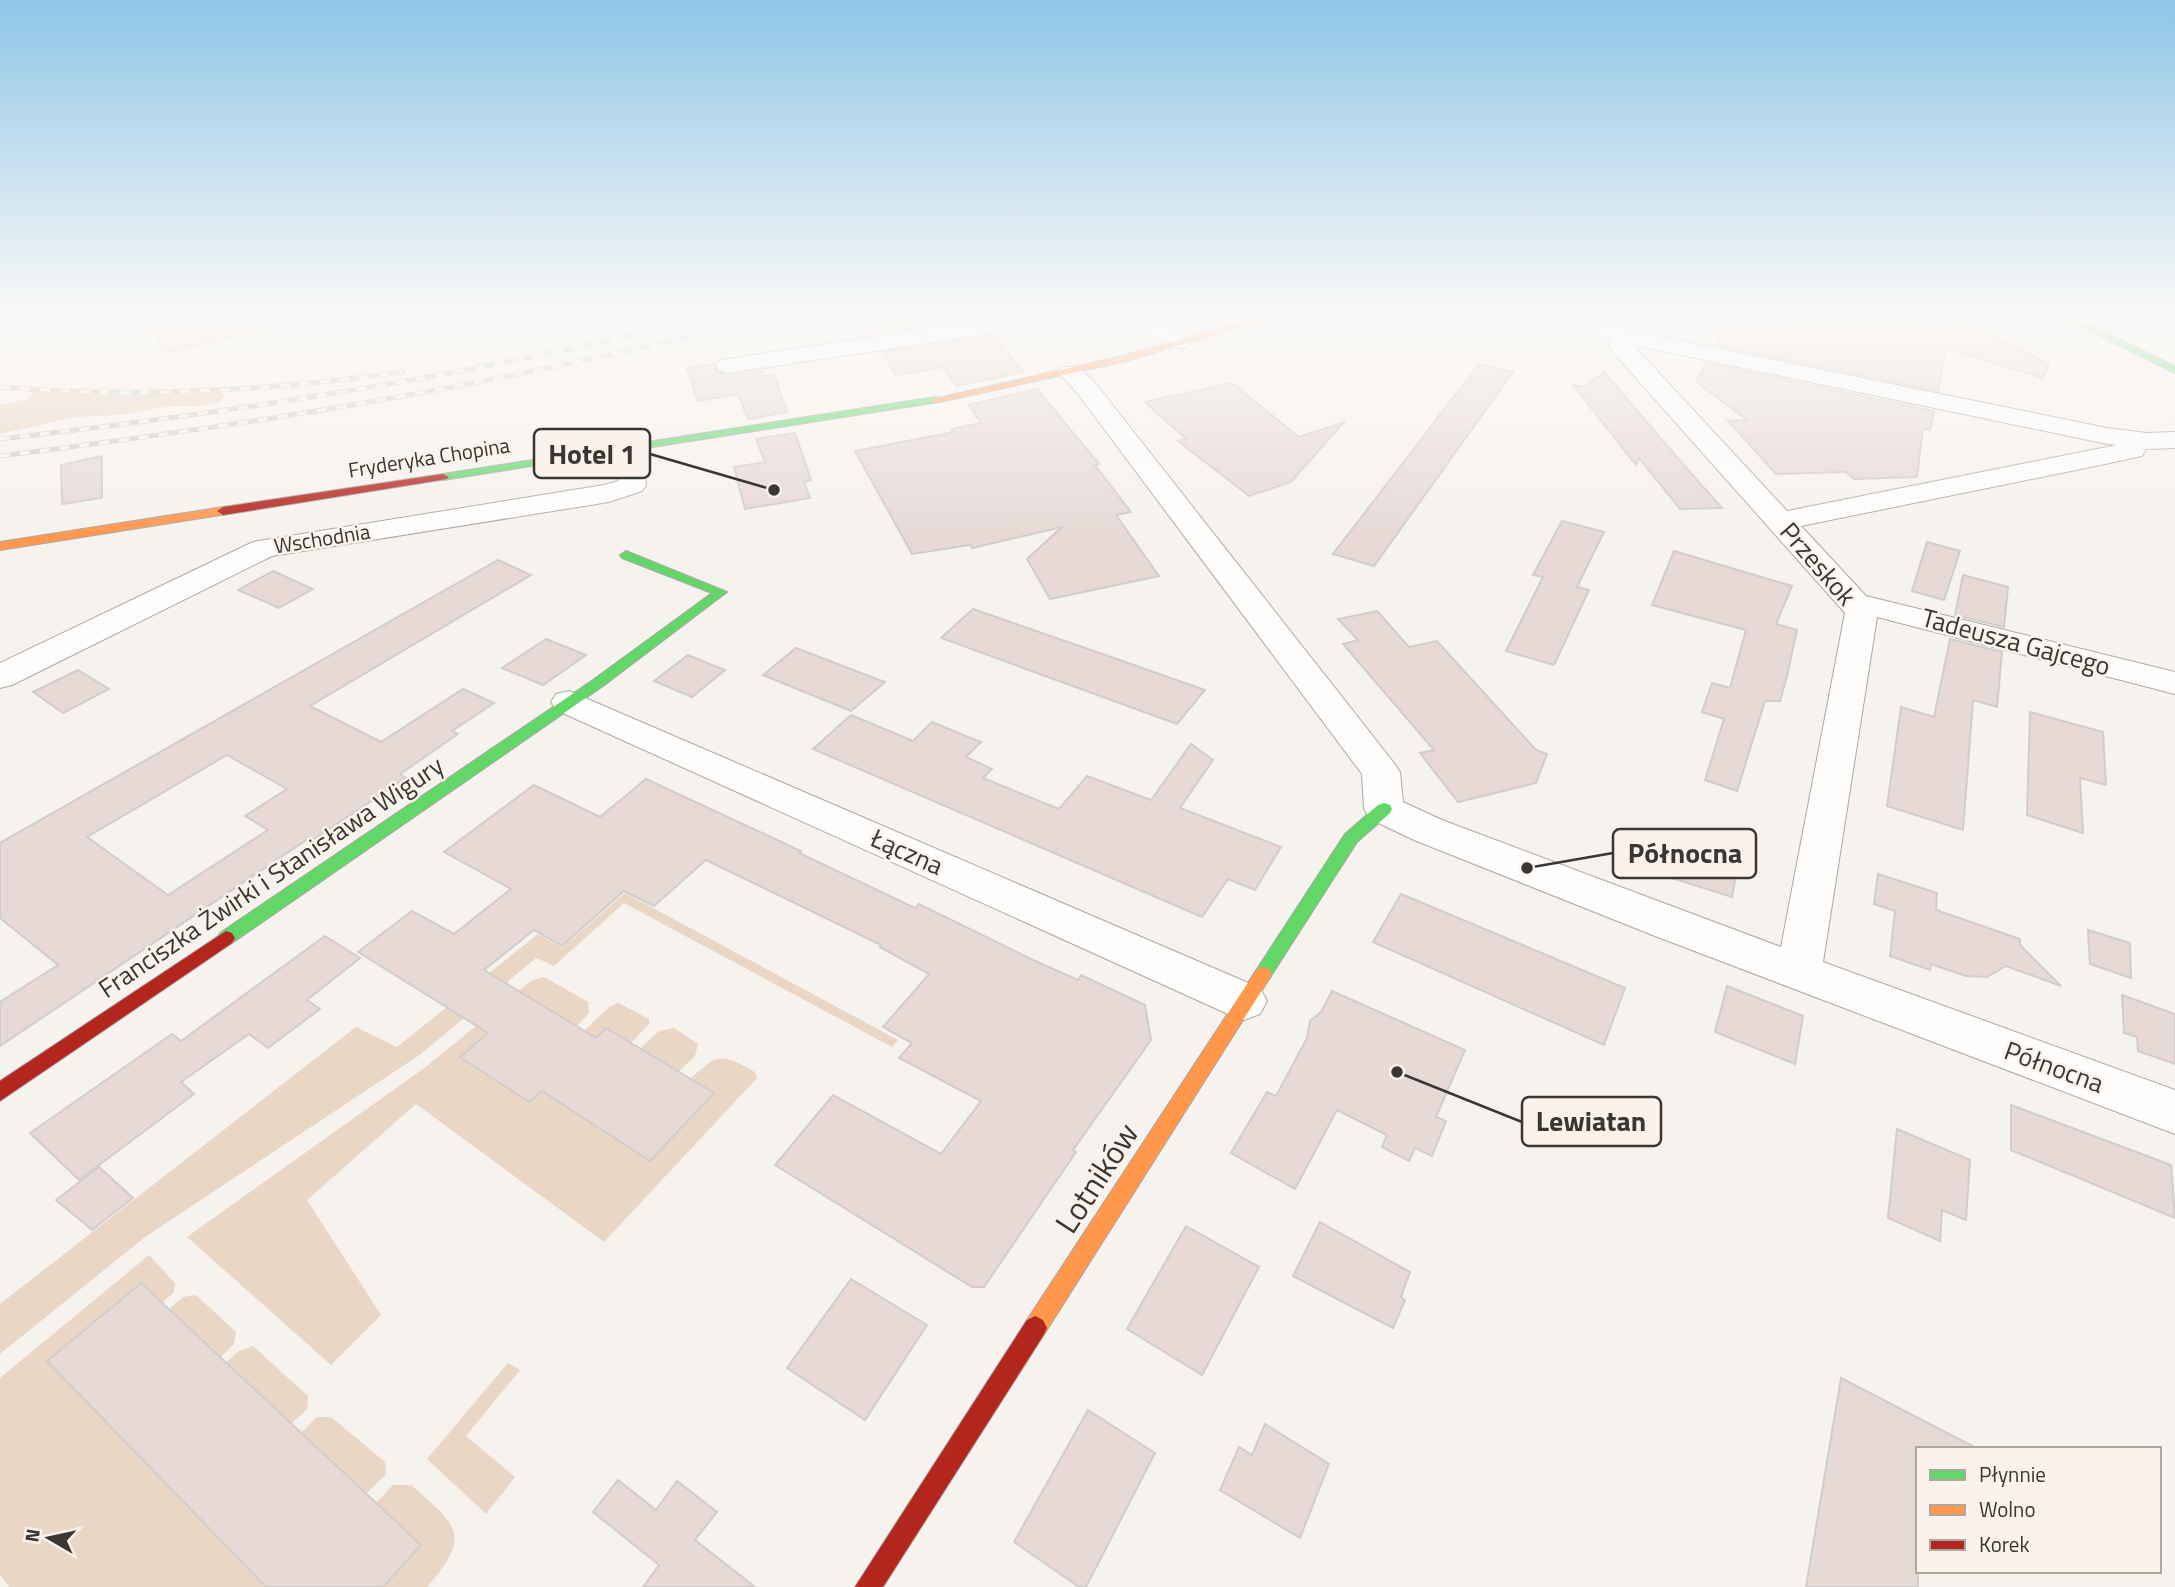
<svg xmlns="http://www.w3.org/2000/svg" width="2175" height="1587" font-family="'Titillium Web',sans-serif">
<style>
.green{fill:#e9d6c4}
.building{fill:#e6d9d6;stroke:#d1cdcb;stroke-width:2;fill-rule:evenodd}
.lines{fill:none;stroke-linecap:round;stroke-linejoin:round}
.street-casing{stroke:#aba8a5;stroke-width:2}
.fast-casing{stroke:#aba8a5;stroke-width:2}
.slow-casing{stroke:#aba8a5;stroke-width:2}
.jam-casing{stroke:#aba8a5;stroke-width:2}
.street{fill:#fefdfc;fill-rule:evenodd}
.fast{fill:#63d668;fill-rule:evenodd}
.slow{fill:#ff974d;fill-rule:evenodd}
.jam{fill:#b3261e;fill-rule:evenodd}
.rail-casing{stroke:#cdcdcb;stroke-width:5}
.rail{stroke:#faf2eb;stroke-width:3.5;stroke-dasharray:10;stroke-linecap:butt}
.labels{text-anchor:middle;stroke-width:5;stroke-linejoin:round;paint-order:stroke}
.far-street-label{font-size:21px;fill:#393633;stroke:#faf2eb}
.street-label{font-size:26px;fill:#393633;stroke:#faf2eb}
.near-street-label{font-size:32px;fill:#393633;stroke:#faf2eb}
.leader{fill:none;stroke:#393633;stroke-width:2.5}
.callout-dot{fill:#393633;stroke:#faf2eb;stroke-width:2.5}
.callout{fill:#faf2eb;stroke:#393633;stroke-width:2.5}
.callout-label{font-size:28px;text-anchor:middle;font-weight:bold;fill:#393633}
</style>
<rect width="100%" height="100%" fill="#f6f2ee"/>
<g class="green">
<polygon points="34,392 125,395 222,392 225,396 221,401 202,406 170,406 119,415 75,417 0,434 0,405 27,399"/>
<polygon points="625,893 898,1040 892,1047 624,903 554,966 536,958 421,1054 145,1237 0,1354 0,1304 356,1027 397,1047 538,934 562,948"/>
<path d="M 544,977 L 588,1002 L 589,1013 L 577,1026 L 528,997 L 461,1057 L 529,1102 L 542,1091 L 650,1161 L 713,1094 L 690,1079 C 720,1052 720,1053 755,1072 L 757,1078 L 604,1242 L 416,1104 L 307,1200 L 381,1315 L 331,1365 L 187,1237 L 427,1066 L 531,981 Z"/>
<polygon points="618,1003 649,1019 649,1024 631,1043 606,1028 596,1038 584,1031 609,1007"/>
<polygon points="674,1028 698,1044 695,1056 678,1072 640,1049 659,1031"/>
<polygon points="149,1255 175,1283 174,1292 162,1303 140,1283 47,1361 266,1587 9,1587 0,1575 0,1378"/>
<polygon points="196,1295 236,1332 234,1344 220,1358 169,1309 183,1297"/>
<polygon points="253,1346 308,1396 307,1409 291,1424 225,1363 239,1351"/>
<polygon points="508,1363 520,1370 466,1436 515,1477 486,1514 427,1459"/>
<polygon points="317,1417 331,1417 385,1462 386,1474 366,1494 301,1433"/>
<path d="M 393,1485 L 411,1485 C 457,1526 473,1534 427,1587 L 383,1587 L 420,1545 L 376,1503 Z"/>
</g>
<g class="building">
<polygon points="144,316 268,316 269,328 165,353"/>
<polygon points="892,316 978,316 980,318 872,334 864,320"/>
<polygon points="1730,316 1902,316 1925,325 1969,321 2049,365 2043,378 1946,348 1938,391 1715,345"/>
<polygon points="994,336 1023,372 956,386 943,367 896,375 883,352"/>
<polygon points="1706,363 1934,411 1930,430 1923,429 1917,477 1854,479 1846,472 1776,474 1728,421 1747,420 1696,382"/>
<polygon points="714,364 717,372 732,378 731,375 762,371 764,376 774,375 787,412 748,419 738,394 698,401 687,368"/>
<polygon points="1479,364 1513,372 1374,566 1333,554"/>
<polygon points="1604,372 1682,463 1722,508 1680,509 1639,458 1636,465 1573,385 1585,387"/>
<polygon points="1232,383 1299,437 1344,422 1291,482 1249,496 1178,441 1186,439 1145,402"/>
<polygon points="1037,389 1099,464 1095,465 1131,512 1116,515 1159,576 1050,599 1027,559 1062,527 972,548 970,545 912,554 855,451 954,432 951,429 981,423 969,405"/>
<polygon points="795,433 811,480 804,482 810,498 745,509 734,467 765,462 756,439"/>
<polygon points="102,456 102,498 62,504 61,465"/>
<polygon points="1562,521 1604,532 1577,587 1589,590 1554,665 1506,651 1543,577 1533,575"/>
<polygon points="1927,542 1960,551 1944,600 1912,591"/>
<polygon points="1674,551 1792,586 1776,624 1797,630 1787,676 1780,701 1765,701 1737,791 1705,780 1724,719 1702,712 1712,683 1730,688 1746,630 1652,605"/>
<path d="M 498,560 L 531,575 L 310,706 L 381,742 L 463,689 L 494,703 L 452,731 L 458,734 L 400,774 L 406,778 L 311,841 L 308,839 L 0,1046 L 0,1002 L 58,965 L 0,918 L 0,843 ZM 227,755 L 287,789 L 245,816 L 268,830 L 168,895 L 87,837 Z"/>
<polygon points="273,571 313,589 279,608 238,590"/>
<polygon points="1963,575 2008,587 2004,627 1955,615"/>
<polygon points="973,609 1091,650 1205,690 1177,724 941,638"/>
<polygon points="1377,611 1409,647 1437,641 1536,750 1547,754 1536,783 1458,802 1420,753 1434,750 1343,644 1358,640 1338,619"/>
<polygon points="546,639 586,655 543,685 502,668"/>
<polygon points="1950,639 2002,652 1997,707 1973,700 1963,830 1887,806 1901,707 1934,717"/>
<polygon points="796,648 885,682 851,711 763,675"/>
<polygon points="688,655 725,670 692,697 654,681"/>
<polygon points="78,670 109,689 63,713 33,692"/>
<polygon points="2030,712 2103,732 2106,785 2080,778 2083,833 2027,815"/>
<polygon points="851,715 913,741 932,722 981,742 966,757 992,769 983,778 1059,809 1087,776 1151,800 1191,744 1213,760 1180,808 1281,847 1255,890 1228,879 1202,917 813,749"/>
<polygon points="646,779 801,851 799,853 915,908 919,904 1033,960 1078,980 1081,975 1145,1005 1151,1040 1073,1150 1076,1152 984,1287 972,1287 775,1165 833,1095 941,1154 981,1101 899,1058 912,1043 883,1027 929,974 880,947 881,945 706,860 654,906 624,891 562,946 534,930 484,970 596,1038 606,1028 714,1093 650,1161 542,1091 529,1102 460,1057 488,1033 358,952 412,911 454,934 511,889 444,852 534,785 600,817"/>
<polygon points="1681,840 1739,858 1732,897 1672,878"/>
<polygon points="1878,874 1937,893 1936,910 2020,939 2020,945 2061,986 2006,966 1987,977 1966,976 1931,964 1930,970 1890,956 1895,911 1874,904"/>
<polygon points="1401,894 1625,988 1604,1045 1373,942"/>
<polygon points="2088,930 2130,943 2131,978 2090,964"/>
<polygon points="325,936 360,958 307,1000 320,1009 268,1048 249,1034 181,1082 194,1094 79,1180 30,1133 172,1034 181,1041"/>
<polygon points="1727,986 1803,1016 1795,1064 1715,1032"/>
<polygon points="1332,991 1465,1050 1436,1117 1446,1121 1432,1156 1415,1148 1409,1161 1382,1147 1387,1135 1337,1110 1295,1189 1231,1153 1267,1092 1276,1096 1307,1038 1310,1021 1321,1012"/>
<polygon points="2122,995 2175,1014 2175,1064 2138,1051 2137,1037 2124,1033"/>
<polygon points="2011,1105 2171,1165 2175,1218 2011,1150"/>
<polygon points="1897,1129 1970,1160 1966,1220 1942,1210 1940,1241 1888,1218"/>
<polygon points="99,1167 133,1198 92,1230 56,1200"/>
<polygon points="1320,1222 1410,1272 1401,1297 1405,1300 1393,1328 1293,1276"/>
<polygon points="1186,1226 1259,1267 1202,1375 1127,1329"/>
<polygon points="851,1279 927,1325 865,1420 787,1368"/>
<polygon points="141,1283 421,1545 383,1587 266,1587 47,1361"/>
<polygon points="1841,1378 1978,1449 1918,1449 1918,1587 1806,1587"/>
<polygon points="1088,1410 1155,1453 1086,1587 1079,1587 1014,1542"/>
<polygon points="1265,1424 1329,1464 1300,1538 1220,1490 1239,1447 1252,1455"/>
<polygon points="618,1480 656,1510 677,1481 717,1512 695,1540 755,1587 643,1587 659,1565 593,1512"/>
</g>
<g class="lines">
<g class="street-casing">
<g id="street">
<polygon points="1010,316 1049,316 1046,321 995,333 728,373 719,371 716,366 719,361 728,359"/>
<polygon points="1124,316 1150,316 1190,343 1186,348 1170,348"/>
<path d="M 1555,316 L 1587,316 L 1628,330 L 2107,428 L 2147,433 L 2175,432 L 2175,448 L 2146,449 L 2142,456 L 2105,464 L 1801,526 L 1866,596 L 2175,672 L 2175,694 L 1877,617 L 1823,962 L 2175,1090 L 2175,1134 L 1655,936 L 1414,840 L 1370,819 L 1364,809 L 1362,774 L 1078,394 L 1058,372 L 1061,367 L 1079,367 L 1096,384 L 1394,763 L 1400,772 L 1403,802 L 1442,820 L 1781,947 L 1845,613 L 1620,360 L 1609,345 L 1610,340 L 1558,321 ZM 1633,345 L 2107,444 L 2117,445 L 1787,511 Z"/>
<polygon points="629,440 639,442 642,448 646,485 642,491 609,502 272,556 12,685 0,688 0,663 253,542 604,485 618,481 616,448 619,442"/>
<polygon points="569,691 1260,988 1267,1001 1260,1014 1244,1020 1228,1014 556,710 551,702 556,694"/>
</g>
</g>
<g class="fast-casing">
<g id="fast">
<polygon points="2060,316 2071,316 2175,366 2175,373"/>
<polygon points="935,397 939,398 939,402 443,480 437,477 443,474"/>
<polygon points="626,551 727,592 603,686 232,943 226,945 220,943 217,938 220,933 593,680 712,593 622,558 620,555"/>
<polygon points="1384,803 1390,805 1392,809 1390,813 1357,842 1269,979 1263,981 1257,979 1254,974 1257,969 1345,834 1378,805"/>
</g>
</g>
<g class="slow-casing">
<g id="slow">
<polygon points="1263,316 1277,316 1123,362 935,403 930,400 1118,357"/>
<polygon points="223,507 229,511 227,514 0,550 0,542"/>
<polygon points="1263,967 1269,969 1272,974 1269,979 1043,1336 1035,1340 1027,1336 1023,1328 1027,1320 1257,969"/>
</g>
</g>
<g class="jam-casing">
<g id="jam">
<polygon points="443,474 449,477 447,479 223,515 217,511 223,507"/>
<polygon points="226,931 232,933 235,938 232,943 0,1101 0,1081"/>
<polygon points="1035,1316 1043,1320 1047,1328 1043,1336 883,1587 855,1587 1027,1320"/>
</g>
</g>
<use href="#street" class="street"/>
<use href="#fast" class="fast"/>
<use href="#slow" class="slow"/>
<use href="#jam" class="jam"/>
<g class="rail-casing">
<g id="rail">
<path d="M 0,387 C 135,398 268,391 402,372"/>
<path d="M 0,439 C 241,412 479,374 714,316"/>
<path d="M 0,456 C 260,424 517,382 771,316"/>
</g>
</g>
<use href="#rail" class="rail"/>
</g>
<linearGradient id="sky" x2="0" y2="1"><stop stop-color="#8fc6e8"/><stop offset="0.59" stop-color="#fbf9f7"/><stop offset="1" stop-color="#fbf9f7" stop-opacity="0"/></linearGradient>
<rect width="2175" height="538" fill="url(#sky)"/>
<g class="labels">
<g class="far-street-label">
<text transform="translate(429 458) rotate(-9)" y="7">Fryderyka Chopina</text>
<text transform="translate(322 539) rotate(-9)" y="7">Wschodnia</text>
</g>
<g class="street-label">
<text transform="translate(1818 564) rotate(49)" y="9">Przeskok</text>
<text transform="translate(2016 642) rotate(15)" y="9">Tadeusza Gajcego</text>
<text transform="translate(907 852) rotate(24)" y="9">Łączna</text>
<text transform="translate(271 877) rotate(-34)" y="9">Franciszka Żwirki i Stanisława Wigury</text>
<text transform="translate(2054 1067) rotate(20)" y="9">Północna</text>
</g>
<g class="near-street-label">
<text transform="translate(1097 1178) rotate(-57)" y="11">Lotników</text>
</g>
</g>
<path class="leader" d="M774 490L650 454M1527 868L1613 853M1397 1072L1522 1122"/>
<g class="callout-dot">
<circle cx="774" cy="490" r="7"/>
<circle cx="1527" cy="868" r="7"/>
<circle cx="1397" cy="1072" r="7"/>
</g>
<g class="callout">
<rect x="534" y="429" width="116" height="49" rx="7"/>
<rect x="1613" y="829" width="143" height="49" rx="7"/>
<rect x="1522" y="1097" width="139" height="49" rx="7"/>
</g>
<g class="callout-label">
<text x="592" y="464">Hotel 1</text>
<text x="1685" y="863">Północna</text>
<text x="1591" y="1131">Lewiatan</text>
</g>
<rect x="1916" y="1447" width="245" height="126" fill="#faf2eb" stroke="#ada7a1" stroke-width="2"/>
<rect x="1930" y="1470" width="35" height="10" fill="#63d668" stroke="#ada7a1" stroke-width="2"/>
<text x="1979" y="1482" font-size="21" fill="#393633">Płynnie</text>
<rect x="1930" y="1505" width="35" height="10" fill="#ff974d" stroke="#ada7a1" stroke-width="2"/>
<text x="1979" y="1517" font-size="21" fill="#393633">Wolno</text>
<rect x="1930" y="1540" width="35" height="10" fill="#b3261e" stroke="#ada7a1" stroke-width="2"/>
<text x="1979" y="1552" font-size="21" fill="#393633">Korek</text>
<g transform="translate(49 1538) rotate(279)" stroke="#faf2eb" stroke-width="5" paint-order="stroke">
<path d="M0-5L12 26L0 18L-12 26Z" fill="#393633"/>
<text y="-10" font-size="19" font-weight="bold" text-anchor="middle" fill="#393633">N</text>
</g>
</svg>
